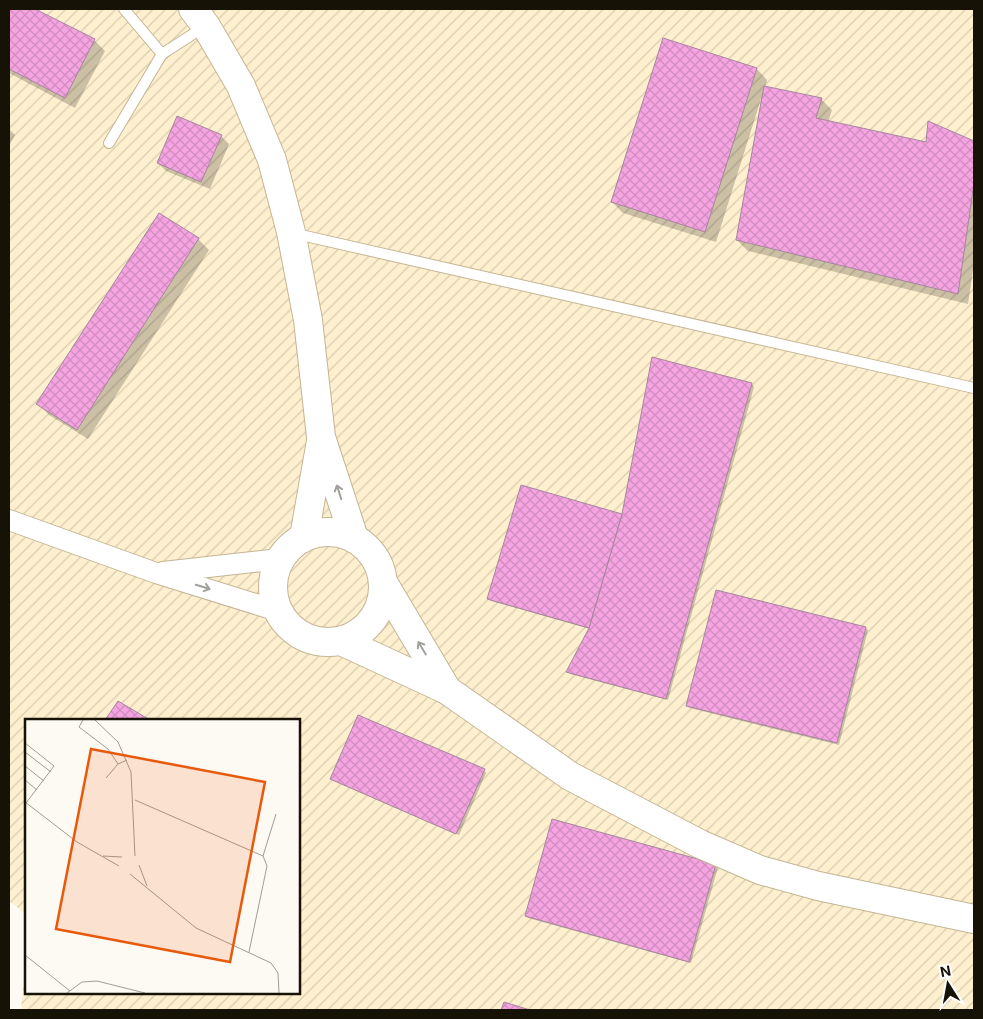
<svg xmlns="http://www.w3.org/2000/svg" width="983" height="1019" font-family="Inter,sans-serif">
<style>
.industrial{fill:url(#industrial-furrows)}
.shadow{fill:#0003}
.building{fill:url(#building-cross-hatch);stroke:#a5869d}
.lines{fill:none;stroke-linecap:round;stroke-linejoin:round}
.service-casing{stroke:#c4b593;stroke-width:12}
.minor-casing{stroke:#c4b593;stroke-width:22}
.secondary-casing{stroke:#c4b593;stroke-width:30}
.service{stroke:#fff;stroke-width:10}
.minor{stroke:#fff;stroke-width:20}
.secondary{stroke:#fff;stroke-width:28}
.oneway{stroke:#a2a09b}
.inset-road{fill:none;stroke:#a19d94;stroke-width:1}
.view{fill:#e8590c;fill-opacity:0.15;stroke:#e8590c;stroke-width:2.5}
.inset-edge{fill:none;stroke:#171206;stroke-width:2.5}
</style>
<defs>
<pattern id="industrial-furrows" width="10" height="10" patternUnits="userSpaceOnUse" patternTransform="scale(1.25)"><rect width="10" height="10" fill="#feefce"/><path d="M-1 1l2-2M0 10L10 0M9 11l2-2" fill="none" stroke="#d9ccaf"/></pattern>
<pattern id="building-cross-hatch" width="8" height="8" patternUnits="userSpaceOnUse" patternTransform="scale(1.25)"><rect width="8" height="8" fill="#f5a4e1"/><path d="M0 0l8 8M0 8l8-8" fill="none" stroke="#d18cc0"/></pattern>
</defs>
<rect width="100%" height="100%" fill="#fdfaf3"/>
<polygon class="industrial" points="9,9 974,9 974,1010 21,1010 26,958 26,993 299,993 299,720 26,720 26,914 9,901"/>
<g class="shadow">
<polygon points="9,9 33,9 94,40 105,51 75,108 9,73"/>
<polygon points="663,40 757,69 767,80 765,88 821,99 832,110 828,122 927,143 929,122 974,142 974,263 968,304 748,251 737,240 763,100 761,99 716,242 623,213 612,202"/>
<polygon points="9,129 15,135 9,146"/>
<polygon points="221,136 229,144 210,189 166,171 158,163"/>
<polygon points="159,215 198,239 209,250 88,439 49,415 38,404"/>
<polygon points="653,358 752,384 754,387 668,700 570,674 568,672 590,629 491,601 489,599 623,515"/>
<polygon points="866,628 868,630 839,745 690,708 687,706"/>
<polygon points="484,770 486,773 459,835 334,781 331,779"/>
<polygon points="715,865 718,867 691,963 528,918 526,916"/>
</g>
<g class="building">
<polygon points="9,9 35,9 95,39 65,98 9,69"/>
<polygon points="663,38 757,68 705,232 611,202"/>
<polygon points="764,86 822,98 816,118 926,142 928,121 974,141 974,183 958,294 736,240"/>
<polygon points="177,116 222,135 201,182 157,163"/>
<polygon points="159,213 199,238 77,430 36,404"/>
<polygon points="652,357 752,383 666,699 566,672 589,628 622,514"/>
<polygon points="521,485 622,514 589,628 487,599"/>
<polygon points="716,590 866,627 837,743 686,706"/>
<polygon points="118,701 150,720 105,720"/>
<polygon points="358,715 485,769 456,834 330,779"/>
<polygon points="552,819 716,864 689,962 525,916"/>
<polygon points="504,1002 530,1010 501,1010"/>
</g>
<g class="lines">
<g class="service-casing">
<g id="service">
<polyline points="124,9 162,54 204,27"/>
<polyline points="109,143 162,54"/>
<polyline points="292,233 974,388"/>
</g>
</g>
<g class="minor-casing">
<g id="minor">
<polyline points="9,520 156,573 278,611"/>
<polyline points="163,572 280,559"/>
</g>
</g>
<g class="secondary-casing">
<g id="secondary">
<polyline points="193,9 206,26 241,86 272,160 291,232 308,320 321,437 354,538"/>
<circle cx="328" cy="587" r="55"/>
<polyline points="304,537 321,441"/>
<polyline points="384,584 447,690"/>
<polyline points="341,641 447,690 570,776 700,844 760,870 818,886 974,919"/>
</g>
</g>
<use href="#service" class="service"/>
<use href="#minor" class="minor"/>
<use href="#secondary" class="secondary"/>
</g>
<defs><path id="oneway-shaft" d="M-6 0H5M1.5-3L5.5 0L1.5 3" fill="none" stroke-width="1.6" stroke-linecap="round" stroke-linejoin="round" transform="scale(1.25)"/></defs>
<g class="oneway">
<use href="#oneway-shaft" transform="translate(339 492) rotate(-108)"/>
<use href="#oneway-shaft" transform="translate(203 587) rotate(17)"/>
<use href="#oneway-shaft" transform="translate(422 648) rotate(-121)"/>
</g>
<g transform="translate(25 719)">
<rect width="275" height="275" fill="#fdfaf3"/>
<path class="inset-road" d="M 58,1 L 54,8 L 83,30 L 93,45 L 102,41M 70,1 L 93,23 L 106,53 L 110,137M 0,24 L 29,47 L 1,84M 0,33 L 26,53M 0,47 L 19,62M 81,59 L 93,45M 0,61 L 12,71M 110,81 L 238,137 L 242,147 L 224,233M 0,83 L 52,123 L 94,147M 78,137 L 97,138M 238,137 L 251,95M 114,146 L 122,167M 105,155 L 171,209 L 246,244 L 253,254 L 254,274M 0,236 L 45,272M 42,274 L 57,263 L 72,262 L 120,274"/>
<path class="view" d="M 66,30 L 240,63 L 205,243 L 31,210 Z"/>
<rect width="275" height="275" class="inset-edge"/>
</g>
<rect width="983" height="1019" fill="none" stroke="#171206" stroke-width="20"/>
<g transform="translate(948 984) rotate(349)" stroke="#ffffff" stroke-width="4" paint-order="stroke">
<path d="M0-4L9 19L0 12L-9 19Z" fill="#171206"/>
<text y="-8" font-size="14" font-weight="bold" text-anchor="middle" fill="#171206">N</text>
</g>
</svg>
